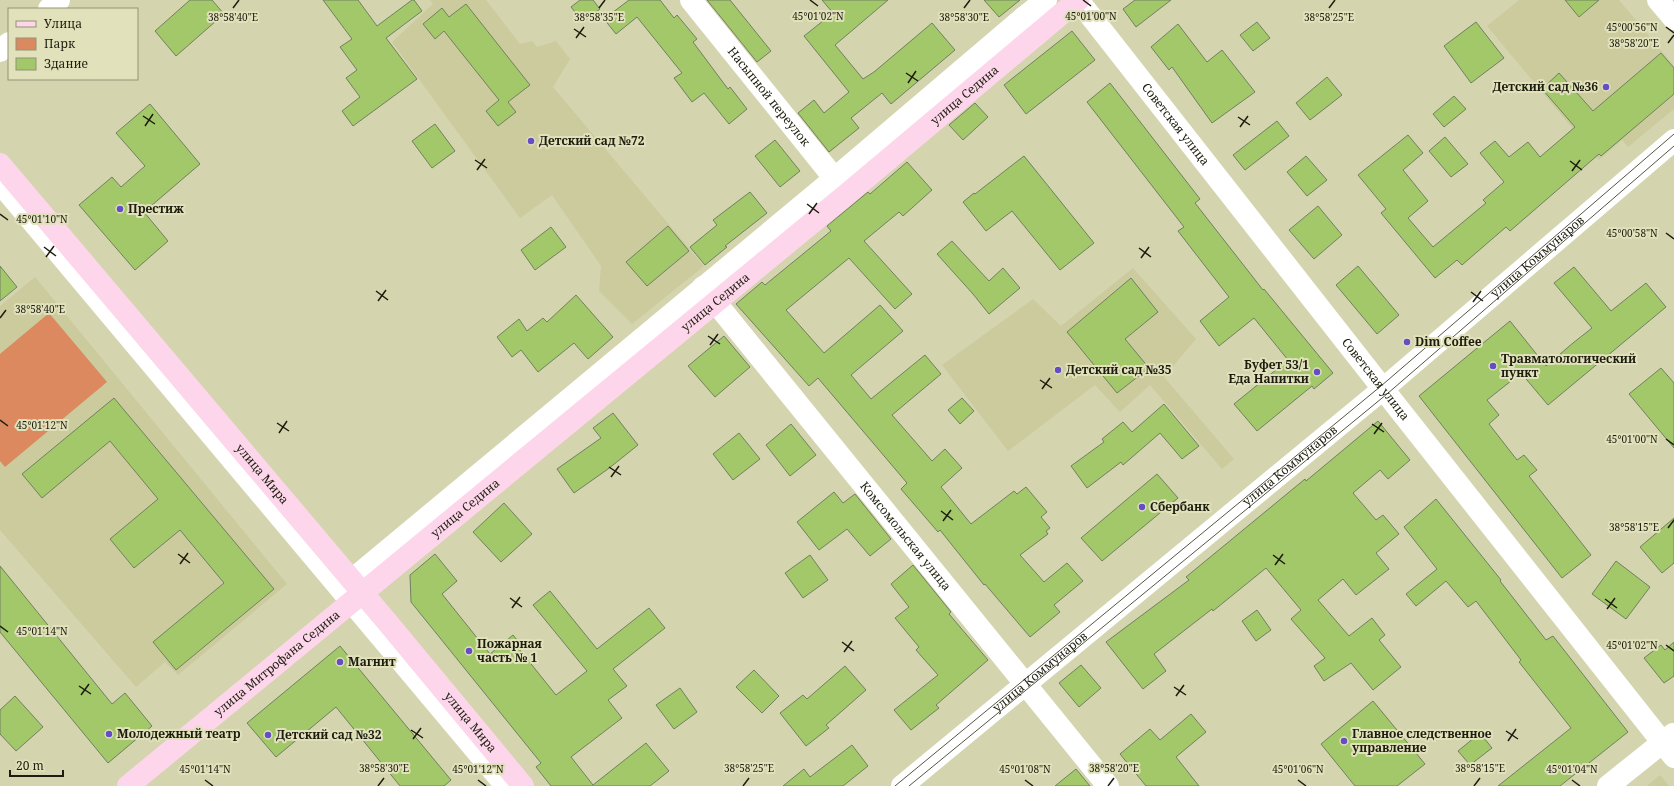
<svg xmlns="http://www.w3.org/2000/svg" width="1674" height="786" font-family="'Noto Serif',serif">
<style>
.built{fill:#cccb9e}
.green{fill:#dc895f}
.building{fill:#a2c86a;stroke:#728060}
.lines{fill:none;stroke-linecap:round;stroke-linejoin:round}
.minor{stroke:#fff;stroke-width:22}
.major{stroke:#fed6eb;stroke-width:22}
.tram{stroke:#555540;stroke-width:1}
.ticks{fill:none;stroke:#1d1d0f;stroke-width:1.5}
.poi-dot{fill:#644dc5;stroke:#e1e1bb;stroke-width:1.5}
.labels{text-anchor:middle;stroke-width:4;stroke-linejoin:round;paint-order:stroke}
.poi-label{font-size:12px;font-weight:bold;fill:#1d1d0f;stroke:#e1e1bb;text-anchor:start}
.street-label{font-size:12px;fill:#1d1d0f;stroke:#e1e1bb}
.ticks-label{font-size:10px;text-anchor:middle;fill:#1d1d0f;stroke:#e1e1bb;stroke-width:4;stroke-linejoin:round;paint-order:stroke}
</style>
<rect width="100%" height="100%" fill="#d4d4ae"/>
<g class="built">
<polygon points="430,0 486,0 520,44 532,41 537,47 556,41 570,59 553,87 704,266 632,324 599,291 601,266 552,195 520,218 392,42 433,4"/>
<polygon points="1519,0 1619,0 1674,66 1674,109 1628,147 1622,140 1599,160 1487,26"/>
<polygon points="1133,268 1196,339 1164,377 1234,459 1222,469 1150,385 1120,412 1095,385 1008,451 942,365 1033,299 1061,326"/>
<polygon points="35,277 287,584 178,675 165,662 136,687 0,530 0,306"/>
<polygon points="1660,775 1669,786 1647,786"/>
</g>
<polygon class="green" points="49,313 107,382 5,467 0,461 0,354"/>
<g class="building">
<polygon points="190,0 212,0 224,14 176,56 155,31"/>
<polygon points="323,0 358,0 377,26 412,0 414,0 422,11 386,38 417,79 353,126 342,111 360,97 346,78 357,70 340,47 352,39"/>
<polygon points="580,0 593,0 600,9 583,22 571,7"/>
<polygon points="629,0 660,0 674,18 677,15 697,39 693,42 728,89 730,87 747,109 729,124 704,93 692,102 674,78 682,73 637,17 616,34 604,19"/>
<polygon points="707,0 730,0 771,51 757,62"/>
<polygon points="822,0 888,0 835,45 863,79 874,72 932,23 955,50 891,104 882,93 851,118 859,128 829,152 798,113 814,100 824,113 849,92 804,36 833,13"/>
<polygon points="984,0 1020,0 999,17"/>
<polygon points="1135,0 1171,0 1136,27 1123,9"/>
<polygon points="1565,0 1599,0 1579,17"/>
<polygon points="466,4 530,85 508,102 516,112 498,126 486,111 499,100 444,31 435,39 423,24 442,8 449,17"/>
<polygon points="1257,22 1270,38 1253,51 1240,35"/>
<polygon points="1476,22 1504,58 1471,83 1444,46"/>
<polygon points="1178,24 1207,62 1222,50 1255,92 1212,123 1172,67 1169,70 1151,47"/>
<polygon points="1072,31 1095,60 1026,114 1004,85"/>
<polygon points="1661,53 1674,68 1674,94 1601,156 1599,154 1510,231 1506,227 1462,265 1457,260 1435,278 1381,213 1386,209 1358,175 1408,135 1423,153 1403,170 1428,201 1408,218 1433,247 1486,203 1483,200 1504,182 1480,153 1495,141 1509,157 1528,142 1540,157 1575,127 1542,89 1559,73 1593,111"/>
<polygon points="1327,77 1342,95 1310,120 1296,103"/>
<polygon points="1110,83 1200,199 1195,203 1263,290 1264,289 1333,373 1314,389 1312,386 1257,431 1234,404 1288,360 1254,318 1219,346 1200,321 1229,297 1178,231 1184,227 1087,102"/>
<polygon points="1454,96 1466,109 1444,127 1433,114"/>
<polygon points="975,103 988,117 963,140 949,125"/>
<polygon points="150,104 200,164 144,212 168,241 135,270 79,205 112,177 121,187 145,166 116,133"/>
<polygon points="1277,121 1289,136 1245,170 1233,155"/>
<polygon points="435,124 455,151 432,168 412,141"/>
<polygon points="1445,137 1468,164 1451,177 1429,151"/>
<polygon points="775,140 800,171 780,187 755,156"/>
<polygon points="1024,156 1094,243 1060,270 1012,211 986,231 963,202 974,193 975,194"/>
<polygon points="1306,156 1327,180 1307,196 1287,172"/>
<polygon points="907,162 932,190 903,216 899,212 864,241 912,294 895,309 849,258 786,310 824,353 880,305 903,331 851,375 871,399 925,355 941,374 892,415 932,461 945,449 962,468 941,487 971,524 1014,491 1017,494 1026,487 1047,512 1041,517 1050,528 1046,531 1048,534 1020,555 1044,582 1067,563 1083,581 1054,605 1060,612 1030,637 985,584 984,585 940,530 938,532 901,489 907,483 818,378 809,386 736,304 762,282 765,285 831,231 827,226 868,192 870,194"/>
<polygon points="750,192 767,213 725,246 727,247 705,265 690,247 717,225 713,220"/>
<polygon points="1318,206 1342,235 1314,259 1289,230"/>
<polygon points="668,226 689,251 647,286 626,262"/>
<polygon points="551,227 566,247 535,270 521,250"/>
<polygon points="952,241 989,281 1003,268 1020,288 989,314 973,294 937,254"/>
<polygon points="0,266 17,287 0,301"/>
<polygon points="1358,266 1399,315 1377,334 1336,285"/>
<polygon points="1574,267 1611,311 1646,283 1666,307 1548,405 1521,373 1487,400 1499,415 1489,424 1517,460 1524,455 1537,470 1529,476 1591,555 1562,578 1419,396 1510,321 1546,366 1573,343 1592,328 1554,283"/>
<polygon points="1131,278 1158,312 1125,339 1149,368 1117,393 1067,332"/>
<polygon points="576,295 613,337 588,359 574,343 538,372 521,350 512,357 497,337 519,319 527,331 543,318 547,322"/>
<polygon points="724,336 750,367 715,397 688,366"/>
<polygon points="1661,368 1674,383 1674,448 1629,394"/>
<polygon points="114,398 274,589 176,670 153,642 224,583 180,530 134,568 110,539 158,499 110,441 42,498 22,474"/>
<polygon points="962,398 974,411 960,424 948,410"/>
<polygon points="1164,404 1199,446 1182,459 1160,433 1123,465 1121,462 1087,488 1071,466 1104,442 1102,439 1123,422 1132,432"/>
<polygon points="613,413 638,445 608,469 574,493 557,469 601,438 593,428"/>
<polygon points="1378,421 1410,460 1388,479 1380,470 1353,493 1376,520 1383,515 1399,534 1376,553 1389,569 1356,595 1343,579 1318,600 1349,636 1372,618 1385,635 1379,640 1401,667 1373,690 1351,663 1324,681 1314,666 1325,658 1291,619 1301,610 1266,568 1213,611 1212,609 1154,654 1166,671 1143,689 1106,642 1189,580 1186,577 1305,479 1306,481"/>
<polygon points="791,424 816,455 790,476 766,445"/>
<polygon points="739,433 760,459 733,480 713,454"/>
<polygon points="1157,474 1178,498 1102,561 1081,538"/>
<polygon points="834,492 843,503 855,494 891,539 870,556 847,529 819,550 797,522"/>
<polygon points="1436,499 1501,580 1500,581 1546,640 1553,636 1628,732 1560,786 1498,786 1571,728 1519,662 1521,660 1476,601 1468,607 1446,581 1416,606 1406,594 1437,569 1404,527"/>
<polygon points="504,503 532,534 501,562 473,532"/>
<polygon points="1674,518 1674,563 1662,573 1640,547"/>
<polygon points="435,554 457,581 442,594 490,654 513,635 522,646 519,649 556,695 587,671 533,605 550,591 597,649 649,608 665,628 613,669 627,686 608,700 622,718 571,757 593,785 646,743 669,771 650,786 551,786 536,767 541,763 411,602 410,575"/>
<polygon points="810,555 828,580 803,598 785,573"/>
<polygon points="1616,561 1650,587 1626,619 1592,594"/>
<polygon points="913,565 951,612 949,614 988,660 936,705 939,708 911,730 894,710 938,675 916,650 919,647 895,618 909,607 891,584"/>
<polygon points="0,566 112,704 125,693 152,726 108,763 0,632"/>
<polygon points="1257,610 1271,630 1256,641 1242,621"/>
<polygon points="1674,642 1674,676 1664,683 1644,658 1661,645 1665,650"/>
<polygon points="340,646 451,780 444,786 400,786 336,707 276,757 247,723"/>
<polygon points="1081,665 1101,688 1079,707 1059,683"/>
<polygon points="845,666 866,690 826,725 829,728 806,746 780,713 803,695 807,699"/>
<polygon points="754,670 779,696 762,713 736,687"/>
<polygon points="680,688 697,712 674,729 656,705"/>
<polygon points="15,696 43,727 16,751 0,734 0,710"/>
<polygon points="1373,701 1425,764 1397,786 1355,786 1321,744"/>
<polygon points="1191,714 1206,732 1176,757 1199,786 1146,786 1120,754 1150,729 1160,740"/>
<polygon points="1480,733 1492,748 1470,765 1458,751"/>
<polygon points="852,745 868,766 843,786 783,786 804,769 810,777"/>
<polygon points="1076,769 1090,786 1055,786"/>
</g>
<g class="lines">
<g class="minor">
<path id="s1" d="M 691,0 L 843,189"/>
<path id="s2" d="M 1078,0 L 1387,394 L 1674,757"/>
<polyline points="1658,0 1674,19"/>
<polyline points="49,9 59,0"/>
<polyline points="0,51 9,43"/>
<polyline points="0,183 506,786"/>
<path id="s3" d="M 703,287 L 1108,786"/>
<polyline points="341,589 834,179 1023,18 1046,0"/>
<path id="s4" d="M 902,786 L 1383,389 L 1674,140"/>
<polyline points="1608,786 1673,734"/>
</g>
<g class="major">
<path id="s5" d="M 0,164 L 388,623 L 523,786"/>
<path id="s6" d="M 128,786 L 847,194 L 1078,0"/>
</g>
<g class="tram">
<polyline points="895,786 1381,386 1674,134"/>
<polyline points="909,786 1387,394 1674,146"/>
</g>
</g>
<path class="ticks" d="M 810,0 L 818,6M 1083,0 L 1091,6M 233,8 L 239,0M 599,8 L 605,0M 964,8 L 970,0M 1329,8 L 1335,0M 1666,27 L 1674,33M 574,29 L 586,37M 576,38 L 584,27M 1668,43 L 1674,35M 906,73 L 918,81M 908,83 L 916,71M 143,116 L 155,124M 1238,117 L 1250,125M 145,126 L 153,114M 1240,127 L 1248,116M 475,160 L 487,168M 1570,161 L 1582,170M 477,170 L 485,159M 1572,171 L 1580,160M 807,204 L 819,213M 0,214 L 8,220M 809,214 L 817,203M 1666,233 L 1674,239M 44,247 L 56,256M 1139,248 L 1151,257M 46,257 L 54,246M 1141,258 L 1149,247M 376,291 L 388,300M 1471,292 L 1483,301M 378,301 L 386,290M 1473,302 L 1481,291M 0,318 L 6,310M 708,336 L 720,344M 710,345 L 718,334M 1040,380 L 1052,388M 1042,389 L 1050,378M 0,420 L 8,426M 277,423 L 289,431M 1372,424 L 1384,432M 279,433 L 287,421M 1374,434 L 1382,423M 1666,439 L 1674,445M 609,467 L 621,475M 611,477 L 619,466M 941,511 L 953,520M 943,521 L 951,510M 1668,528 L 1674,520M 178,554 L 190,563M 1273,555 L 1285,564M 180,564 L 188,553M 1275,565 L 1283,554M 510,598 L 522,607M 1605,599 L 1617,608M 512,608 L 520,597M 1607,609 L 1615,598M 0,626 L 8,632M 842,642 L 854,651M 1666,645 L 1674,651M 844,652 L 852,641M 79,686 L 91,694M 1174,687 L 1186,695M 81,695 L 89,684M 1176,696 L 1184,685M 411,730 L 423,738M 1506,731 L 1518,739M 413,739 L 421,728M 1508,741 L 1516,729M 205,780 L 213,786M 478,780 L 486,786M 1025,780 L 1033,786M 1298,780 L 1306,786M 1572,780 L 1580,786M 378,786 L 384,778M 743,786 L 749,778M 1108,786 L 1114,778M 1474,786 L 1480,778"/>
<g class="poi-dot">
<circle cx="1606" cy="87" r="4"/>
<circle cx="531" cy="141" r="4"/>
<circle cx="120" cy="209" r="4"/>
<circle cx="1407" cy="342" r="4"/>
<circle cx="1493" cy="366" r="4"/>
<circle cx="1058" cy="370" r="4"/>
<circle cx="1317" cy="372" r="4"/>
<circle cx="1142" cy="507" r="4"/>
<circle cx="469" cy="651" r="4"/>
<circle cx="340" cy="662" r="4"/>
<circle cx="109" cy="734" r="4"/>
<circle cx="268" cy="735" r="4"/>
<circle cx="1344" cy="741" r="4"/>
</g>
<g class="labels">
<g class="poi-label">
<text x="1598" y="91" text-anchor="end">Детский сад №36</text>
<text x="539" y="145">Детский сад №72</text>
<text x="128" y="213">Престиж</text>
<text x="1415" y="346">Dim Coffee</text>
<text x="1501" y="363">Травматологический<tspan x="1501" dy="14">пункт</tspan></text>
<text x="1309" y="369" text-anchor="end">Буфет 53/1<tspan x="1309" dy="14">Еда Напитки</tspan></text>
<text x="1066" y="374">Детский сад №35</text>
<text x="1150" y="511">Сбербанк</text>
<text x="477" y="648">Пожарная<tspan x="477" dy="14">часть № 1</tspan></text>
<text x="348" y="666">Магнит</text>
<text x="117" y="738">Молодежный театр</text>
<text x="1352" y="738">Главное следственное<tspan x="1352" dy="14">управление</tspan></text>
<text x="276" y="739">Детский сад №32</text>
</g>
<g class="street-label">
<text dy="4" stroke="none"><textPath href="#s6" startOffset="1085">улица Седина</textPath></text>
<text dy="4" stroke="none"><textPath href="#s1" startOffset="124">Насыпной переулок</textPath></text>
<text dy="4" stroke="none"><textPath href="#s2" startOffset="158">Советская улица</textPath></text>
<text dy="4" stroke="none"><textPath href="#s4" startOffset="827">улица Коммунаров</textPath></text>
<text dy="4" stroke="none"><textPath href="#s6" startOffset="761">улица Седина</textPath></text>
<text dy="4" stroke="none"><textPath href="#s2" startOffset="482">Советская улица</textPath></text>
<text dy="4" stroke="none"><textPath href="#s4" startOffset="503">улица Коммунаров</textPath></text>
<text dy="4" stroke="none"><textPath href="#s5" startOffset="406">улица Мира</textPath></text>
<text dy="4" stroke="none"><textPath href="#s6" startOffset="437">улица Седина</textPath></text>
<text dy="4" stroke="none"><textPath href="#s3" startOffset="321">Комсомольская улица</textPath></text>
<text dy="4" stroke="none"><textPath href="#s6" startOffset="193">улица Митрофана Седина</textPath></text>
<text dy="4" stroke="none"><textPath href="#s4" startOffset="179">улица Коммунаров</textPath></text>
<text dy="4" stroke="none"><textPath href="#s5" startOffset="730">улица Мира</textPath></text>
</g>
</g>
<g class="ticks-label">
<text x="818" y="20">45°01'02"N</text>
<text x="1091" y="20">45°01'00"N</text>
<text x="233" y="21">38°58'40"E</text>
<text x="599" y="21">38°58'35"E</text>
<text x="964" y="21">38°58'30"E</text>
<text x="1329" y="21">38°58'25"E</text>
<text x="1632" y="31">45°00'56"N</text>
<text x="1634" y="47">38°58'20"E</text>
<text x="42" y="223">45°01'10"N</text>
<text x="1632" y="237">45°00'58"N</text>
<text x="40" y="313">38°58'40"E</text>
<text x="42" y="429">45°01'12"N</text>
<text x="1632" y="443">45°01'00"N</text>
<text x="1634" y="531">38°58'15"E</text>
<text x="42" y="635">45°01'14"N</text>
<text x="1632" y="649">45°01'02"N</text>
<text x="384" y="772">38°58'30"E</text>
<text x="749" y="772">38°58'25"E</text>
<text x="1114" y="772">38°58'20"E</text>
<text x="1480" y="772">38°58'15"E</text>
<text x="205" y="773">45°01'14"N</text>
<text x="478" y="773">45°01'12"N</text>
<text x="1025" y="773">45°01'08"N</text>
<text x="1298" y="773">45°01'06"N</text>
<text x="1572" y="773">45°01'04"N</text>
</g>
<rect x="8" y="8" width="130" height="72" fill="#e1e1bb" stroke="#939376"/>
<rect x="16" y="21" width="20" height="6" fill="#fed6eb" stroke="#939376"/>
<text x="44" y="28" font-size="12" fill="#1d1d0f">Улица</text>
<rect x="16" y="38" width="20" height="12" fill="#dc895f" stroke="#939376"/>
<text x="44" y="48" font-size="12" fill="#1d1d0f">Парк</text>
<rect x="16" y="58" width="20" height="12" fill="#a2c86a" stroke="#939376"/>
<text x="44" y="68" font-size="12" fill="#1d1d0f">Здание</text>
<path d="M10 770v6h53v-6" fill="none" stroke="#1d1d0f" stroke-width="2"/>
<text x="16" y="770" font-size="12" fill="#1d1d0f" stroke="#e1e1bb" stroke-width="3" paint-order="stroke">20 m</text>
</svg>
